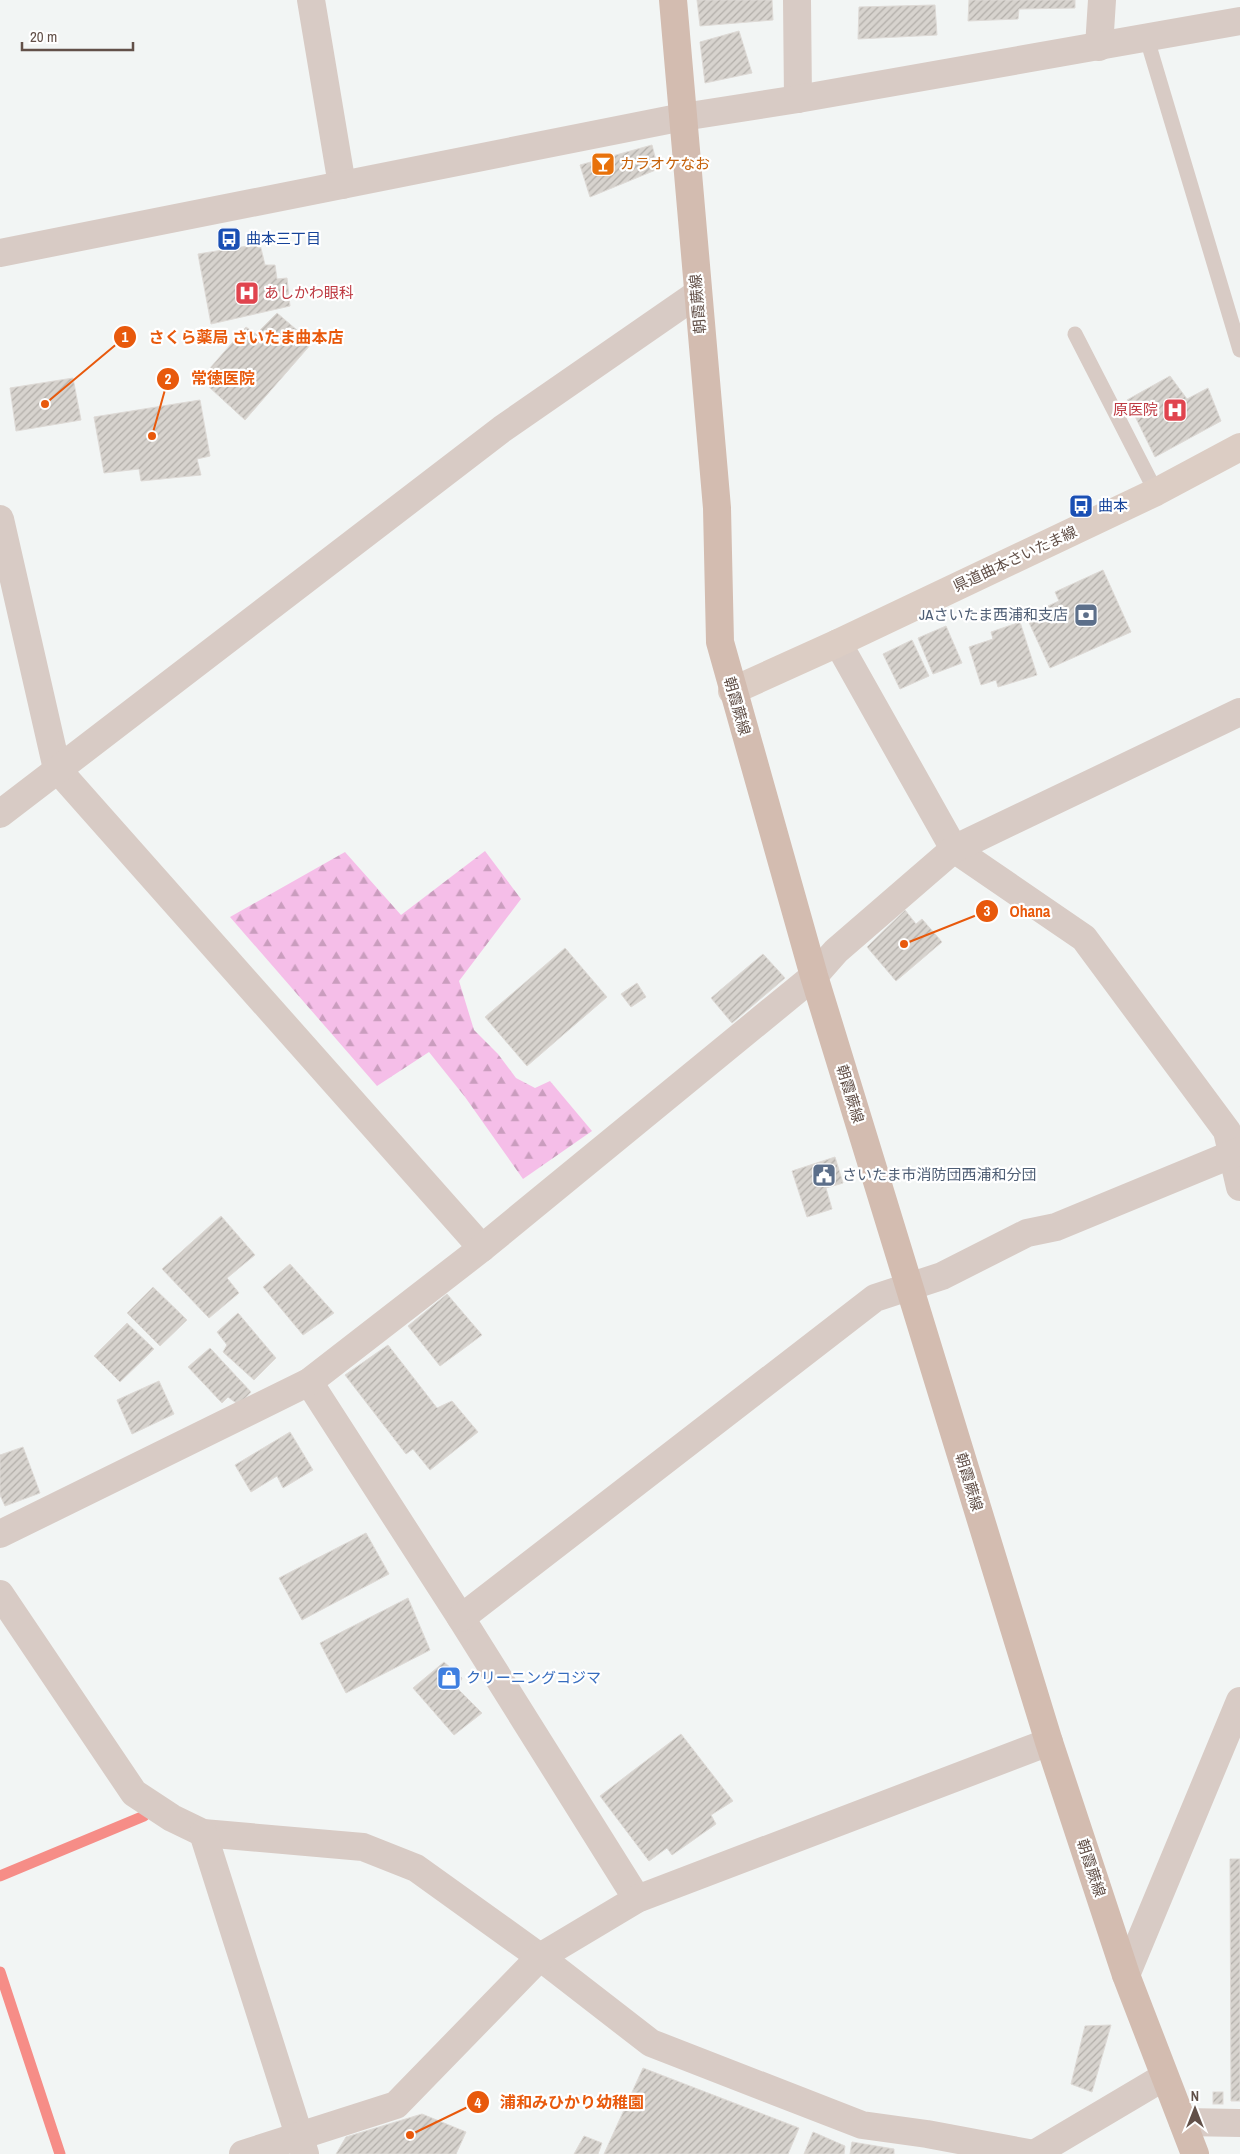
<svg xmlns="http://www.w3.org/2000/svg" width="1240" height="2154" font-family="'Archivo Narrow','Noto Sans JP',sans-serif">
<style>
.forest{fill:url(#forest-firs)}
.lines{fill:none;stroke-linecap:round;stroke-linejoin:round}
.stream{stroke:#f68d87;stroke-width:11}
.building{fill:url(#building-hatch);stroke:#dedad6}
.service{stroke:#d8cbc5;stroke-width:15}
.minor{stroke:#d8cbc5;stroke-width:28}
.secondary{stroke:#dccdc4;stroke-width:28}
.primary{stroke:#d3bcb0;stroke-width:28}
.labels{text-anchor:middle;stroke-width:4.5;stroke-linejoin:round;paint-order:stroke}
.food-label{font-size:15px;fill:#c56008;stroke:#fff;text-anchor:start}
.transit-label{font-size:15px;fill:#164399;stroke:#fff;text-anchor:start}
.health-label{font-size:15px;fill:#be3a42;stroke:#fff;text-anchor:start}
.street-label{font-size:15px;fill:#625048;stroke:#fff}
.service-label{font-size:15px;fill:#4e5e75;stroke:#fff;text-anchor:end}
.shop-label{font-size:15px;fill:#366cbe;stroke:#fff;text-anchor:start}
.leader{fill:none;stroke:#e8590c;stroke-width:2}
.callout-dot{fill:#e8590c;stroke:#fff;stroke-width:2}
.mark-label{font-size:15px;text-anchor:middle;font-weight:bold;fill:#fff}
.callout-label{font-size:16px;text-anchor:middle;font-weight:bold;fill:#e8590c;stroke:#fff;stroke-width:4.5;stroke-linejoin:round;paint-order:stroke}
</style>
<defs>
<pattern id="forest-firs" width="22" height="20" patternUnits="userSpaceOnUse" patternTransform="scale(1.25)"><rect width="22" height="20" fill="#f5bee8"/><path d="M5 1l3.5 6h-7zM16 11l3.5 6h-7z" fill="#ca9dbe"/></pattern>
<pattern id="building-hatch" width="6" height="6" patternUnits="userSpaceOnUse" patternTransform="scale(1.25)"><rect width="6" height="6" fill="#d7d3ce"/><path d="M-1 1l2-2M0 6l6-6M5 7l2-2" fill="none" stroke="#b2aea9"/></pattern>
</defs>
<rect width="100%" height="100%" fill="#f2f5f4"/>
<polygon class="forest" points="485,851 521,899 459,981 474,1030 498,1054 516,1078 535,1088 550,1081 592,1131 523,1179 465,1097 429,1052 377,1086 230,917 345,852 401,915"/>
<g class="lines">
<g class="stream">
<polyline points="0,1876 144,1816"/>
<polyline points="0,1972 60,2154"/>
</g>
</g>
<g class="building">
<polygon points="697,0 772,0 773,20 700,26"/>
<polygon points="969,0 1075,0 1075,8 1019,9 1018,19 968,21"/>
<polygon points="935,5 937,35 858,39 859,7"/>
<polygon points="739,31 752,73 705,83 700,42"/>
<polygon points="652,145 658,169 590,197 580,165"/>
<polygon points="260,244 265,265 275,265 277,279 287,278 290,306 211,324 198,254"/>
<polygon points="277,313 312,343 245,420 208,386 219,378 210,368 246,327 256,334"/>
<polygon points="1170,376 1187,399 1208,388 1221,421 1155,457 1127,400"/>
<polygon points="73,378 81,420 16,431 10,388"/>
<polygon points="200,400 210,456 197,459 201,475 141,481 139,469 104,473 94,417"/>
<polygon points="1103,570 1131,632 1050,668 1026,616 1059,601 1055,592"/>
<polygon points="1020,622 1037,675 998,687 996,680 981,685 969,647 993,639 991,632"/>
<polygon points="946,626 962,663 933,674 918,638"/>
<polygon points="912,640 929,676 900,689 883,654"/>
<polygon points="905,910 916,924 922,919 942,942 896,981 867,947"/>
<polygon points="565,948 607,997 527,1066 485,1017"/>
<polygon points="763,954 785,978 732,1023 711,998"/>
<polygon points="637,983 646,997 631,1007 621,994"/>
<polygon points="835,1157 843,1183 826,1188 832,1209 807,1217 792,1171"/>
<polygon points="221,1216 255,1255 227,1278 239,1293 209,1318 162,1269"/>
<polygon points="290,1264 334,1313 303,1335 263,1287"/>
<polygon points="153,1287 187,1320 160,1346 127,1313"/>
<polygon points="447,1294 482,1335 440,1366 408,1326"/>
<polygon points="238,1313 276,1358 254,1380 223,1352 227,1345 217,1332"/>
<polygon points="127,1323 154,1349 120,1382 94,1356"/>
<polygon points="388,1345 437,1408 452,1401 478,1432 430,1470 413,1449 406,1454 345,1375"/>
<polygon points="210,1348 251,1392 239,1405 228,1397 222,1403 188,1367"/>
<polygon points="159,1381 174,1414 132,1434 117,1400"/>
<polygon points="290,1432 313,1470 283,1488 277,1476 251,1492 235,1465"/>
<polygon points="23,1447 40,1493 5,1506 0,1495 0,1455"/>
<polygon points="366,1533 389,1574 302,1620 279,1578"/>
<polygon points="408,1598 430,1650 346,1693 320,1643"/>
<polygon points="444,1662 462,1678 457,1688 482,1713 454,1735 413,1688"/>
<polygon points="681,1734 733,1801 711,1815 716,1824 672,1855 667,1848 649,1861 600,1796"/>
<polygon points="1230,1859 1240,1859 1240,2101 1231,2101"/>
<polygon points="1111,2025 1092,2092 1071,2084 1085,2026"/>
<polygon points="643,2068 799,2128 788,2154 604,2154"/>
<rect x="1213" y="2092" width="10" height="12"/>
<polygon points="422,2114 466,2132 456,2154 336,2154 346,2137"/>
<polygon points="813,2132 845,2146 844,2154 804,2154"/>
<polygon points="584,2136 602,2143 598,2154 574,2154"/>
<polygon points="852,2142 894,2149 894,2154 850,2154"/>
</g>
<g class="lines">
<g class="service">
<polyline points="1147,39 1240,350"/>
<polyline points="1075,334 1156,492"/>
</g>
<g class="minor">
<polyline points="311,0 342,185"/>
<polyline points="797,0 798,99"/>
<polyline points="1099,47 1102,0"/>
<polyline points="0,253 683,117 798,99 1240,21"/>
<polyline points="0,519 57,769 482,1248"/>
<polyline points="838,643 954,849 1084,938 1227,1131 1240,1187"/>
<polyline points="0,814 502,429 697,294"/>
<polyline points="309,1382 461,1618 637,1899"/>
<polyline points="0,1534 309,1382 482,1248 814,976 836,951 954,849 1240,712"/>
<polyline points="0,1594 134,1793 172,1818 203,1833 363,1847 416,1868 540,1957 651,2043 862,2125 927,2134 1034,2154"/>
<polyline points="461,1618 875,1298 942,1276 1027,1233 1056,1227 1240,1151"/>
<polyline points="203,1833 305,2154"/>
<polyline points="1126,1975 1240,1701"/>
<polyline points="1183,2122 1240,2123"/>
<polyline points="243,2154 396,2105 540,1957 637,1899 1049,1742"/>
<polyline points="1034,2154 1164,2077"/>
</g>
<polyline class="secondary" points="732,691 838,643 1156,492 1240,447"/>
<polyline class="primary" points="673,0 717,508 720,642 814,976 1049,1742 1126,1975 1195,2154"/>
</g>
<defs>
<g id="bar-square" transform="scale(1.25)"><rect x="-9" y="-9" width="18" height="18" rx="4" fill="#e8710a" stroke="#fff"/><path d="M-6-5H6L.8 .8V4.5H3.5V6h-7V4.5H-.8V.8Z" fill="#fff"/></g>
<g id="bus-square" transform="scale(1.25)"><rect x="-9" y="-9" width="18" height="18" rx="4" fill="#1a4fb4" stroke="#fff"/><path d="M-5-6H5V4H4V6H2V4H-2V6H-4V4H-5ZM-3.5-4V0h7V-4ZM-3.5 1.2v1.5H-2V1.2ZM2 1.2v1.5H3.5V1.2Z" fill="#fff"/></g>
<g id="hospital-square" transform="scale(1.25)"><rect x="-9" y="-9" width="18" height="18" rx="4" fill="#e0444e" stroke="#fff"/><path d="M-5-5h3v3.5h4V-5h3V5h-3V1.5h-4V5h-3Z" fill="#fff"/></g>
<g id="bank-square" transform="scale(1.25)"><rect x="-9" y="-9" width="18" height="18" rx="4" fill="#5c6f8a" stroke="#fff"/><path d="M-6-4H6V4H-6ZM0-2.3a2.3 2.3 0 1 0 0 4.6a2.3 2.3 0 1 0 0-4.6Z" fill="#fff"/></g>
<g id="civic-square" transform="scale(1.25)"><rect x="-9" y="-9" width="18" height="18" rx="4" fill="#5c6f8a" stroke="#fff"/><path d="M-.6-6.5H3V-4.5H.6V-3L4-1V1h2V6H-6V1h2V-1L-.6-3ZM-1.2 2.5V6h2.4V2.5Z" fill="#fff"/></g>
<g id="shop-square" transform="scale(1.25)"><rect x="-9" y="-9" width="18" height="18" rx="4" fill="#3f7fe0" stroke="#fff"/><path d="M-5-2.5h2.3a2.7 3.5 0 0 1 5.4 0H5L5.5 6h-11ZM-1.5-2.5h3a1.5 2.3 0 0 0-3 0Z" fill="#fff"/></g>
</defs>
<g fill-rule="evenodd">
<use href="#bar-square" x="603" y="164"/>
<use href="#bus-square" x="229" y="239"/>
<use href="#hospital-square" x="247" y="293"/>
<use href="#hospital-square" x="1175" y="410"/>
<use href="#bus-square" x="1081" y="506"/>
<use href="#bank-square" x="1086" y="615"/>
<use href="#civic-square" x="824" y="1175"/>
<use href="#shop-square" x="449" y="1678"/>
</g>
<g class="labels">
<g class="food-label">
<text x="620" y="169">カラオケなお</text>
</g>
<g class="transit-label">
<text x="246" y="244">曲本三丁目</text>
<text x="1098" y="511">曲本</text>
</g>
<g class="health-label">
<text x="264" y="298">あしかわ眼科</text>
<text x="1158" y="415" text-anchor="end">原医院</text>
</g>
<g class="street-label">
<text transform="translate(698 304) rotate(-95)" y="5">朝霞蕨線</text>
<text transform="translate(1015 559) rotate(-25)" y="5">県道曲本さいたま線</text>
<text transform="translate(737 706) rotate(74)" y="5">朝霞蕨線</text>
<text transform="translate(850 1094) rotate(73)" y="5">朝霞蕨線</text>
<text transform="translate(969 1482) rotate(73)" y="5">朝霞蕨線</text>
<text transform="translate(1091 1868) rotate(72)" y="5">朝霞蕨線</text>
</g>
<g class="service-label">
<text x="1068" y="620">JAさいたま西浦和支店</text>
<text x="842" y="1180" text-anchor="start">さいたま市消防団西浦和分団</text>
</g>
<g class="shop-label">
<text x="466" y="1683">クリーニングコジマ</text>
</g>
</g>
<path class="leader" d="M45 404L125 337M152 436L168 379M904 944L987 911M410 2135L478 2102"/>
<g class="callout-dot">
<circle cx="45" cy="404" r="5"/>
<circle cx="152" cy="436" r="5"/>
<circle cx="904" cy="944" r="5"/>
<circle cx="410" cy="2135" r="5"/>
<circle cx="125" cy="337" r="12"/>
<circle cx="168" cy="379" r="12"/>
<circle cx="987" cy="911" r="12"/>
<circle cx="478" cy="2102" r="12"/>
</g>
<g class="mark-label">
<text x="125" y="342">1</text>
<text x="168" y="384">2</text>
<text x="987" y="916">3</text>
<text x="478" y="2108">4</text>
</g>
<g class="callout-label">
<text x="246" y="343">さくら薬局 さいたま曲本店</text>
<text x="223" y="384">常徳医院</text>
<text x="1030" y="917">Ohana</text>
<text x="572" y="2108">浦和みひかり幼稚園</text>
</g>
<g transform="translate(1195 2109)" stroke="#ffffff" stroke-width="4" paint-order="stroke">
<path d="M0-4L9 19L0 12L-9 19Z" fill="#625048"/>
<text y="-8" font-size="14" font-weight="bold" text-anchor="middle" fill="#625048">N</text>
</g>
<path d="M22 42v8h111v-8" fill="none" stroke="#625048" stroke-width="2.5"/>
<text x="30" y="42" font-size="15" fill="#625048" stroke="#ffffff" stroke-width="4" paint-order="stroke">20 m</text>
</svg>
